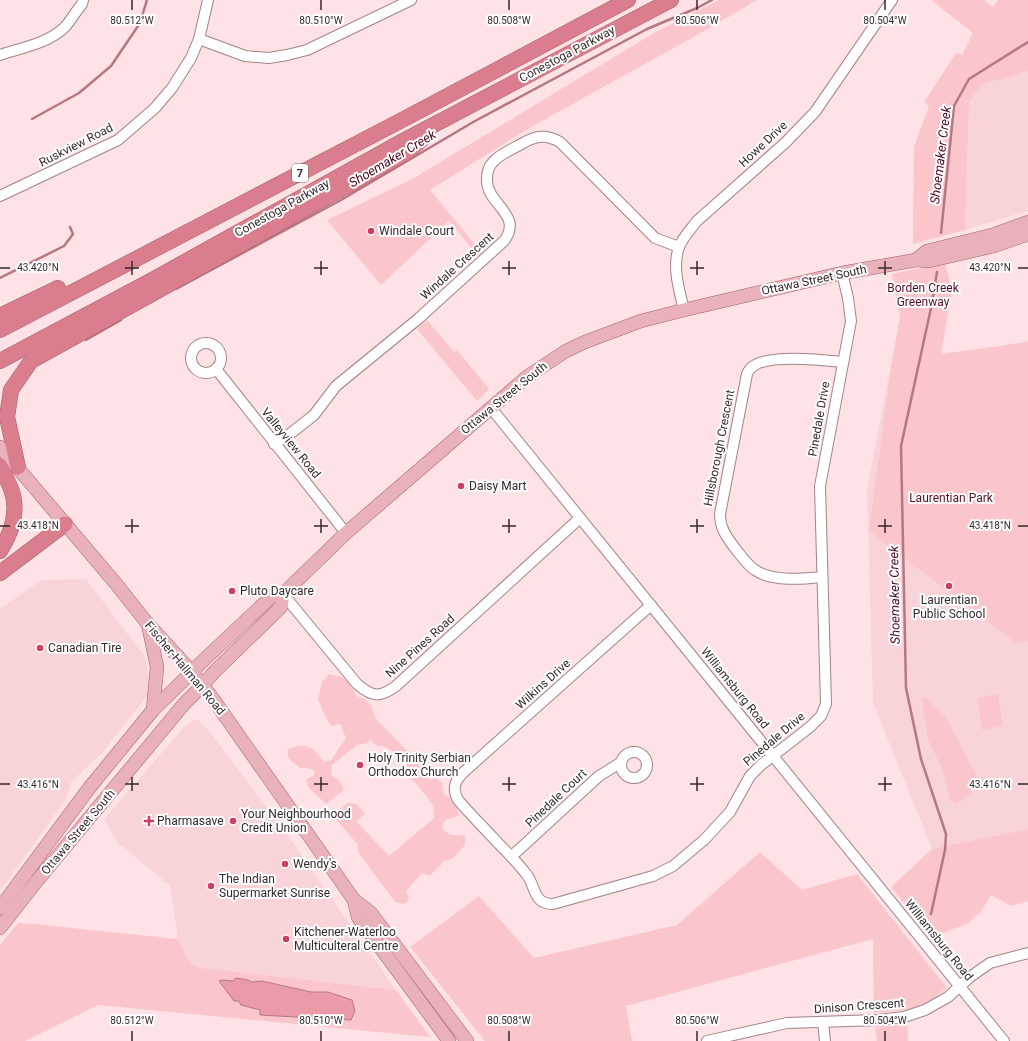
<svg xmlns="http://www.w3.org/2000/svg" width="1028" height="1041" font-family="Roboto,sans-serif">
<style>
.built{fill:#f8d4d9}
.green{fill:#fbc5cc}
.water{fill:#eb9aa7;stroke:#b57882}
.lines{fill:none;stroke-linecap:round;stroke-linejoin:round}
.stream{stroke:#b57882;stroke-width:2.5}
.minor-casing{stroke:#a28286;stroke-width:12}
.major-casing{stroke:#a1606b;stroke-width:14}
.highway-casing{stroke:#a1606b;stroke-width:16}
.minor{stroke:#fff;stroke-width:10}
.major{stroke:#e9b2bb;stroke-width:13}
.highway{stroke:#da7e8e;stroke-width:15}
.ticks{fill:none;stroke:#36292a;stroke-width:1.5}
.poi-dot{fill:#ce3f64;stroke:#fff;stroke-width:1.5}
.labels{text-anchor:middle;stroke-width:4;stroke-linejoin:round;paint-order:stroke}
.shield{fill:#fff;stroke:#72696a;stroke-width:1}
.shield-label{font-size:11px;font-weight:bold;fill:#36292a}
.street-label{font-size:12px;fill:#36292a;stroke:#fff}
.poi-label{font-size:12px;fill:#36292a;stroke:#fff;text-anchor:start}
.park-label{font-size:12px;fill:#560f23;stroke:#fff}
.water-label{font-size:13px;font-style:italic;fill:#4f081e;stroke:#fff}
.ticks-label{font-size:10px;text-anchor:middle;fill:#36292a;stroke:#fff;stroke-width:4;stroke-linejoin:round;paint-order:stroke}
</style>
<rect width="100%" height="100%" fill="#ffe2e5"/>
<g class="built">
<polygon points="1028,71 1028,211 965,230 969,103 981,85"/>
<polygon points="1028,341 1028,829 932,849 873,703 867,489 892,360 960,353"/>
<polygon points="86,579 145,657 148,672 149,694 102,753 71,782 66,799 0,891 0,609 41,580"/>
<polygon points="193,720 198,720 209,731 276,819 396,990 201,968 190,965 179,941 177,939 177,930 170,886 117,842 104,819 184,727"/>
</g>
<g class="green">
<polygon points="719,0 757,0 706,30 531,127 430,190 482,253 478,256 449,221 381,285 327,220 414,178 652,34"/>
<polygon points="931,0 984,0 993,7 998,0 1028,0 1028,71 981,85 969,103 965,230 913,244 914,147 929,106 924,102 956,53 962,55 973,33"/>
<polygon points="945,263 952,290 941,354 1028,342 1028,641 1016,643 869,531 892,360 900,317 892,274"/>
<polygon points="427,320 454,352 457,350 489,389 477,401 417,329"/>
<path d="M 329,674 L 341,677 L 348,682 L 357,696 L 366,700 L 371,706 L 376,719 L 405,749 L 431,780 L 436,778 L 442,783 L 444,794 C 454,799 457,805 459,816 L 445,820 L 442,828 C 449,836 455,836 465,835 L 465,845 L 452,859 L 444,861 L 430,876 L 422,873 L 406,891 L 409,899 L 405,904 L 395,902 L 358,852 L 358,845 L 335,818 L 339,810 L 348,803 L 356,804 L 365,814 L 356,821 L 389,856 L 434,818 L 433,806 L 428,798 L 410,777 L 411,771 L 399,755 L 381,745 L 379,747 L 373,743 L 371,739 L 368,743 L 357,745 L 332,765 L 331,775 L 339,780 L 344,790 L 326,804 L 308,787 L 306,779 L 314,776 L 314,770 L 306,768 L 300,768 L 288,758 L 288,749 C 307,742 312,746 324,762 L 331,760 L 346,738 L 340,724 L 332,726 C 325,720 323,708 318,700 L 322,682 Z"/>
<polygon points="998,694 1003,726 982,730 977,698"/>
<path d="M 926,697 L 945,716 L 978,778 C 974,791 967,798 956,804 L 950,800 L 943,770 L 928,740 L 922,700 Z"/>
<polygon points="1028,829 1028,901 1011,906 991,895 980,913 975,916 969,923 932,937 891,887 932,849"/>
<polygon points="760,852 802,890 857,874 947,988 933,999 913,1009 874,1013 873,939 626,1006 632,1041 485,1041 410,947 479,896 534,958 677,925"/>
<polygon points="18,923 34,924 177,939 179,941 190,964 201,968 396,990 430,1037 98,1005 25,1041 0,1041 0,945"/>
<polygon points="907,1024 908,1041 877,1041 875,1027"/>
</g>
<polygon class="water" points="236,978 248,980 252,982 262,981 311,992 328,992 352,1000 355,1011 351,1020 260,1015 260,1010 241,1005 239,1001 234,1001 219,981 223,980 233,981"/>
<g class="lines">
<g class="stream">
<polyline points="32,119 79,93 111,66 140,23 147,0"/>
<polyline points="941,233 954,106 969,79 1028,42"/>
<polyline points="0,278 64,246 73,234 70,227"/>
<polyline points="176,289 341,200 475,121 647,29 697,8 712,0"/>
<polyline points="86,340 121,320"/>
<polyline points="931,914 945,850 946,834 921,759 906,688 901,446 931,308 937,272"/>
</g>
<g class="minor-casing">
<g id="minor">
<polyline points="199,39 245,56 269,58 287,55 307,50 411,0"/>
<path d="M 0,55 C 21,48 49,43 65,27 C 71,20 76,11 82,4 L 83,0"/>
<polyline points="0,196 118,140 155,108 172,88 191,58 199,39 208,0"/>
<path d="M 684,310 C 679,290 672,266 679,247 C 683,237 691,229 697,221 L 785,143 L 815,112 L 892,0"/>
<circle cx="206" cy="358" r="15"/>
<polyline points="216,369 346,533"/>
<polyline points="491,408 1004,1041"/>
<path d="M 274,444 L 286,437 L 314,415 L 336,386 L 418,319 L 504,241 C 524,214 486,205 487,179 C 487,172 489,166 493,162 C 501,153 515,148 525,142 C 538,135 547,135 560,142 L 655,238 L 679,247"/>
<path d="M 822,577 C 803,579 772,582 755,570 C 747,565 740,554 734,547 C 726,536 720,528 720,514 L 747,374 C 748,372 749,370 750,369 C 763,353 823,360 842,362"/>
<path d="M 283,594 L 357,684 C 372,697 380,698 396,686 L 580,518"/>
<path d="M 651,605 L 466,770 C 456,779 451,787 458,800 C 471,815 485,829 498,843 C 508,853 518,863 527,875 C 536,887 533,904 553,904 L 653,876 L 673,866 L 704,840 L 730,812 L 750,776 L 761,765 L 810,727 L 821,716 L 826,704 L 820,486 L 851,321 L 848,298 L 842,273"/>
<circle cx="634" cy="765" r="13"/>
<polyline points="512,856 599,776 620,763"/>
<polyline points="823,1022 825,1041"/>
<polyline points="707,1041 787,1023 878,1020 904,1017 925,1010 948,997 970,977 990,963 1028,953"/>
</g>
</g>
<g class="major-casing">
<g id="major">
<polyline points="916,260 927,251 992,235 1028,222"/>
<polyline points="0,447 117,585 147,623 192,672 211,696 354,900 370,912 467,1041"/>
<polyline points="148,624 157,667 153,710"/>
<polyline points="354,900 358,917 449,1041"/>
<polyline points="0,908 90,787 153,710 207,657 272,596 283,594 346,533 528,376 566,351 585,342 641,321 684,310 842,273 916,260 929,261 994,246 1028,234"/>
<polyline points="0,928 36,882 184,704 202,686 215,671 281,607 283,594"/>
</g>
</g>
<g class="highway-casing">
<g id="highway">
<polyline points="0,316 58,288"/>
<polyline points="0,330 404,119 628,0"/>
<polyline points="0,361 154,279 403,141 671,0"/>
<path d="M 0,466 C 4,473 8,481 11,489 C 19,510 12,532 0,551"/>
<polyline points="18,467 7,417 11,390 31,361 406,153 425,137"/>
<polyline points="0,573 65,524"/>
</g>
</g>
<use href="#minor" class="minor"/>
<use href="#major" class="major"/>
<use href="#highway" class="highway"/>
</g>
<path class="ticks" d="M 132,0 L 132,10M 321,0 L 321,10M 509,0 L 509,10M 697,0 L 697,10M 885,0 L 885,10M 132,261 L 132,275M 321,261 L 321,275M 509,261 L 509,275M 697,261 L 697,275M 885,261 L 885,275M 0,268 L 10,268M 125,268 L 139,268M 314,268 L 328,268M 502,268 L 516,268M 690,268 L 704,268M 878,268 L 892,268M 1018,268 L 1028,268M 132,519 L 132,533M 321,519 L 321,533M 509,519 L 509,533M 697,519 L 697,533M 885,519 L 885,533M 0,526 L 10,526M 125,526 L 139,526M 314,526 L 328,526M 502,526 L 516,526M 690,526 L 704,526M 878,526 L 892,526M 1018,526 L 1028,526M 132,777 L 132,791M 321,777 L 321,791M 509,777 L 509,791M 697,777 L 697,791M 885,777 L 885,791M 0,784 L 10,784M 125,784 L 139,784M 314,784 L 328,784M 502,784 L 516,784M 690,784 L 704,784M 878,784 L 892,784M 1018,784 L 1028,784M 132,1031 L 132,1041M 321,1031 L 321,1041M 509,1031 L 509,1041M 697,1031 L 697,1041M 885,1031 L 885,1041"/>
<g class="poi-dot">
<circle cx="371" cy="231" r="4"/>
<circle cx="461" cy="486" r="4"/>
<circle cx="949" cy="586" r="4"/>
<circle cx="232" cy="591" r="4"/>
<circle cx="40" cy="648" r="4"/>
<circle cx="360" cy="765" r="4"/>
<path d="M147 815h4v4h4v4h-4v4h-4v-4h-4v-4h4z"/>
<circle cx="233" cy="821" r="4"/>
<circle cx="285" cy="864" r="4"/>
<circle cx="211" cy="886" r="4"/>
<circle cx="286" cy="939" r="4"/>
</g>
<g class="labels">
<rect class="shield" x="292" y="164" width="16" height="18" rx="3"/>
<g class="shield-label">
<text x="300" y="177">7</text>
</g>
<g class="street-label">
<text transform="translate(567 54) rotate(-28)" y="4">Conestoga Parkway</text>
<text transform="translate(763 144) rotate(-43)" y="4">Howe Drive</text>
<text transform="translate(76 145) rotate(-27)" y="4">Ruskview Road</text>
<text transform="translate(282 208) rotate(-29)" y="4">Conestoga Parkway</text>
<text transform="translate(457 266) rotate(-42)" y="4">Windale Crescent</text>
<text transform="translate(814 280) rotate(-12)" y="4">Ottawa Street South</text>
<text transform="translate(504 398) rotate(-39)" y="4">Ottawa Street South</text>
<text transform="translate(819 419) rotate(-80)" y="4">Pinedale Drive</text>
<text transform="translate(291 443) rotate(51)" y="4">Valleyview Road</text>
<text transform="translate(719 448) rotate(-79)" y="4">Hillsborough Crescent</text>
<text transform="translate(420 646) rotate(-42)" y="4">Nine Pines Road</text>
<text transform="translate(185 668) rotate(50)" y="4">Fischer-Hallman Road</text>
<text transform="translate(543 684) rotate(-42)" y="4">Wilkins Drive</text>
<text transform="translate(735 688) rotate(51)" y="4">Williamsburg Road</text>
<text transform="translate(774 739) rotate(-40)" y="4">Pinedale Drive</text>
<text transform="translate(556 798) rotate(-43)" y="4">Pinedale Court</text>
<text transform="translate(78 832) rotate(-50)" y="4">Ottawa Street South</text>
<text transform="translate(939 940) rotate(51)" y="4">Williamsburg Road</text>
<text transform="translate(859 1006) rotate(-4)" y="4">Dinison Crescent</text>
</g>
<g class="poi-label">
<text x="379" y="235">Windale Court</text>
<text x="469" y="490">Daisy Mart</text>
<text x="240" y="595">Pluto Daycare</text>
<text x="949" y="604" text-anchor="middle">Laurentian<tspan x="949" dy="14">Public School</tspan></text>
<text x="48" y="652">Canadian Tire</text>
<text x="368" y="762">Holy Trinity Serbian<tspan x="368" dy="14">Orthodox Church</tspan></text>
<text x="241" y="818">Your Neighbourhood<tspan x="241" dy="14">Credit Union</tspan></text>
<text x="157" y="825">Pharmasave</text>
<text x="293" y="868">Wendy's</text>
<text x="219" y="883">The Indian<tspan x="219" dy="14">Supermarket Sunrise</tspan></text>
<text x="294" y="936">Kitchener-Waterloo<tspan x="294" dy="14">Multiculteral Centre</tspan></text>
</g>
<g class="park-label">
<text x="923" y="292">Borden Creek<tspan x="923" dy="14">Greenway</tspan></text>
<text x="951" y="502">Laurentian Park</text>
</g>
<g class="water-label">
<text transform="translate(940 155) rotate(-83)" y="5">Shoemaker Creek</text>
<text transform="translate(392 158) rotate(-31)" y="5">Shoemaker Creek</text>
<text transform="translate(894 595) rotate(-91)" y="5">Shoemaker Creek</text>
</g>
</g>
<g class="ticks-label">
<text x="132" y="24">80.512°W</text>
<text x="321" y="24">80.510°W</text>
<text x="509" y="24">80.508°W</text>
<text x="697" y="24">80.506°W</text>
<text x="885" y="24">80.504°W</text>
<text x="38" y="271">43.420°N</text>
<text x="990" y="271">43.420°N</text>
<text x="38" y="529">43.418°N</text>
<text x="990" y="529">43.418°N</text>
<text x="38" y="788">43.416°N</text>
<text x="990" y="788">43.416°N</text>
<text x="132" y="1024">80.512°W</text>
<text x="321" y="1024">80.510°W</text>
<text x="509" y="1024">80.508°W</text>
<text x="697" y="1024">80.506°W</text>
<text x="885" y="1024">80.504°W</text>
</g>
</svg>
